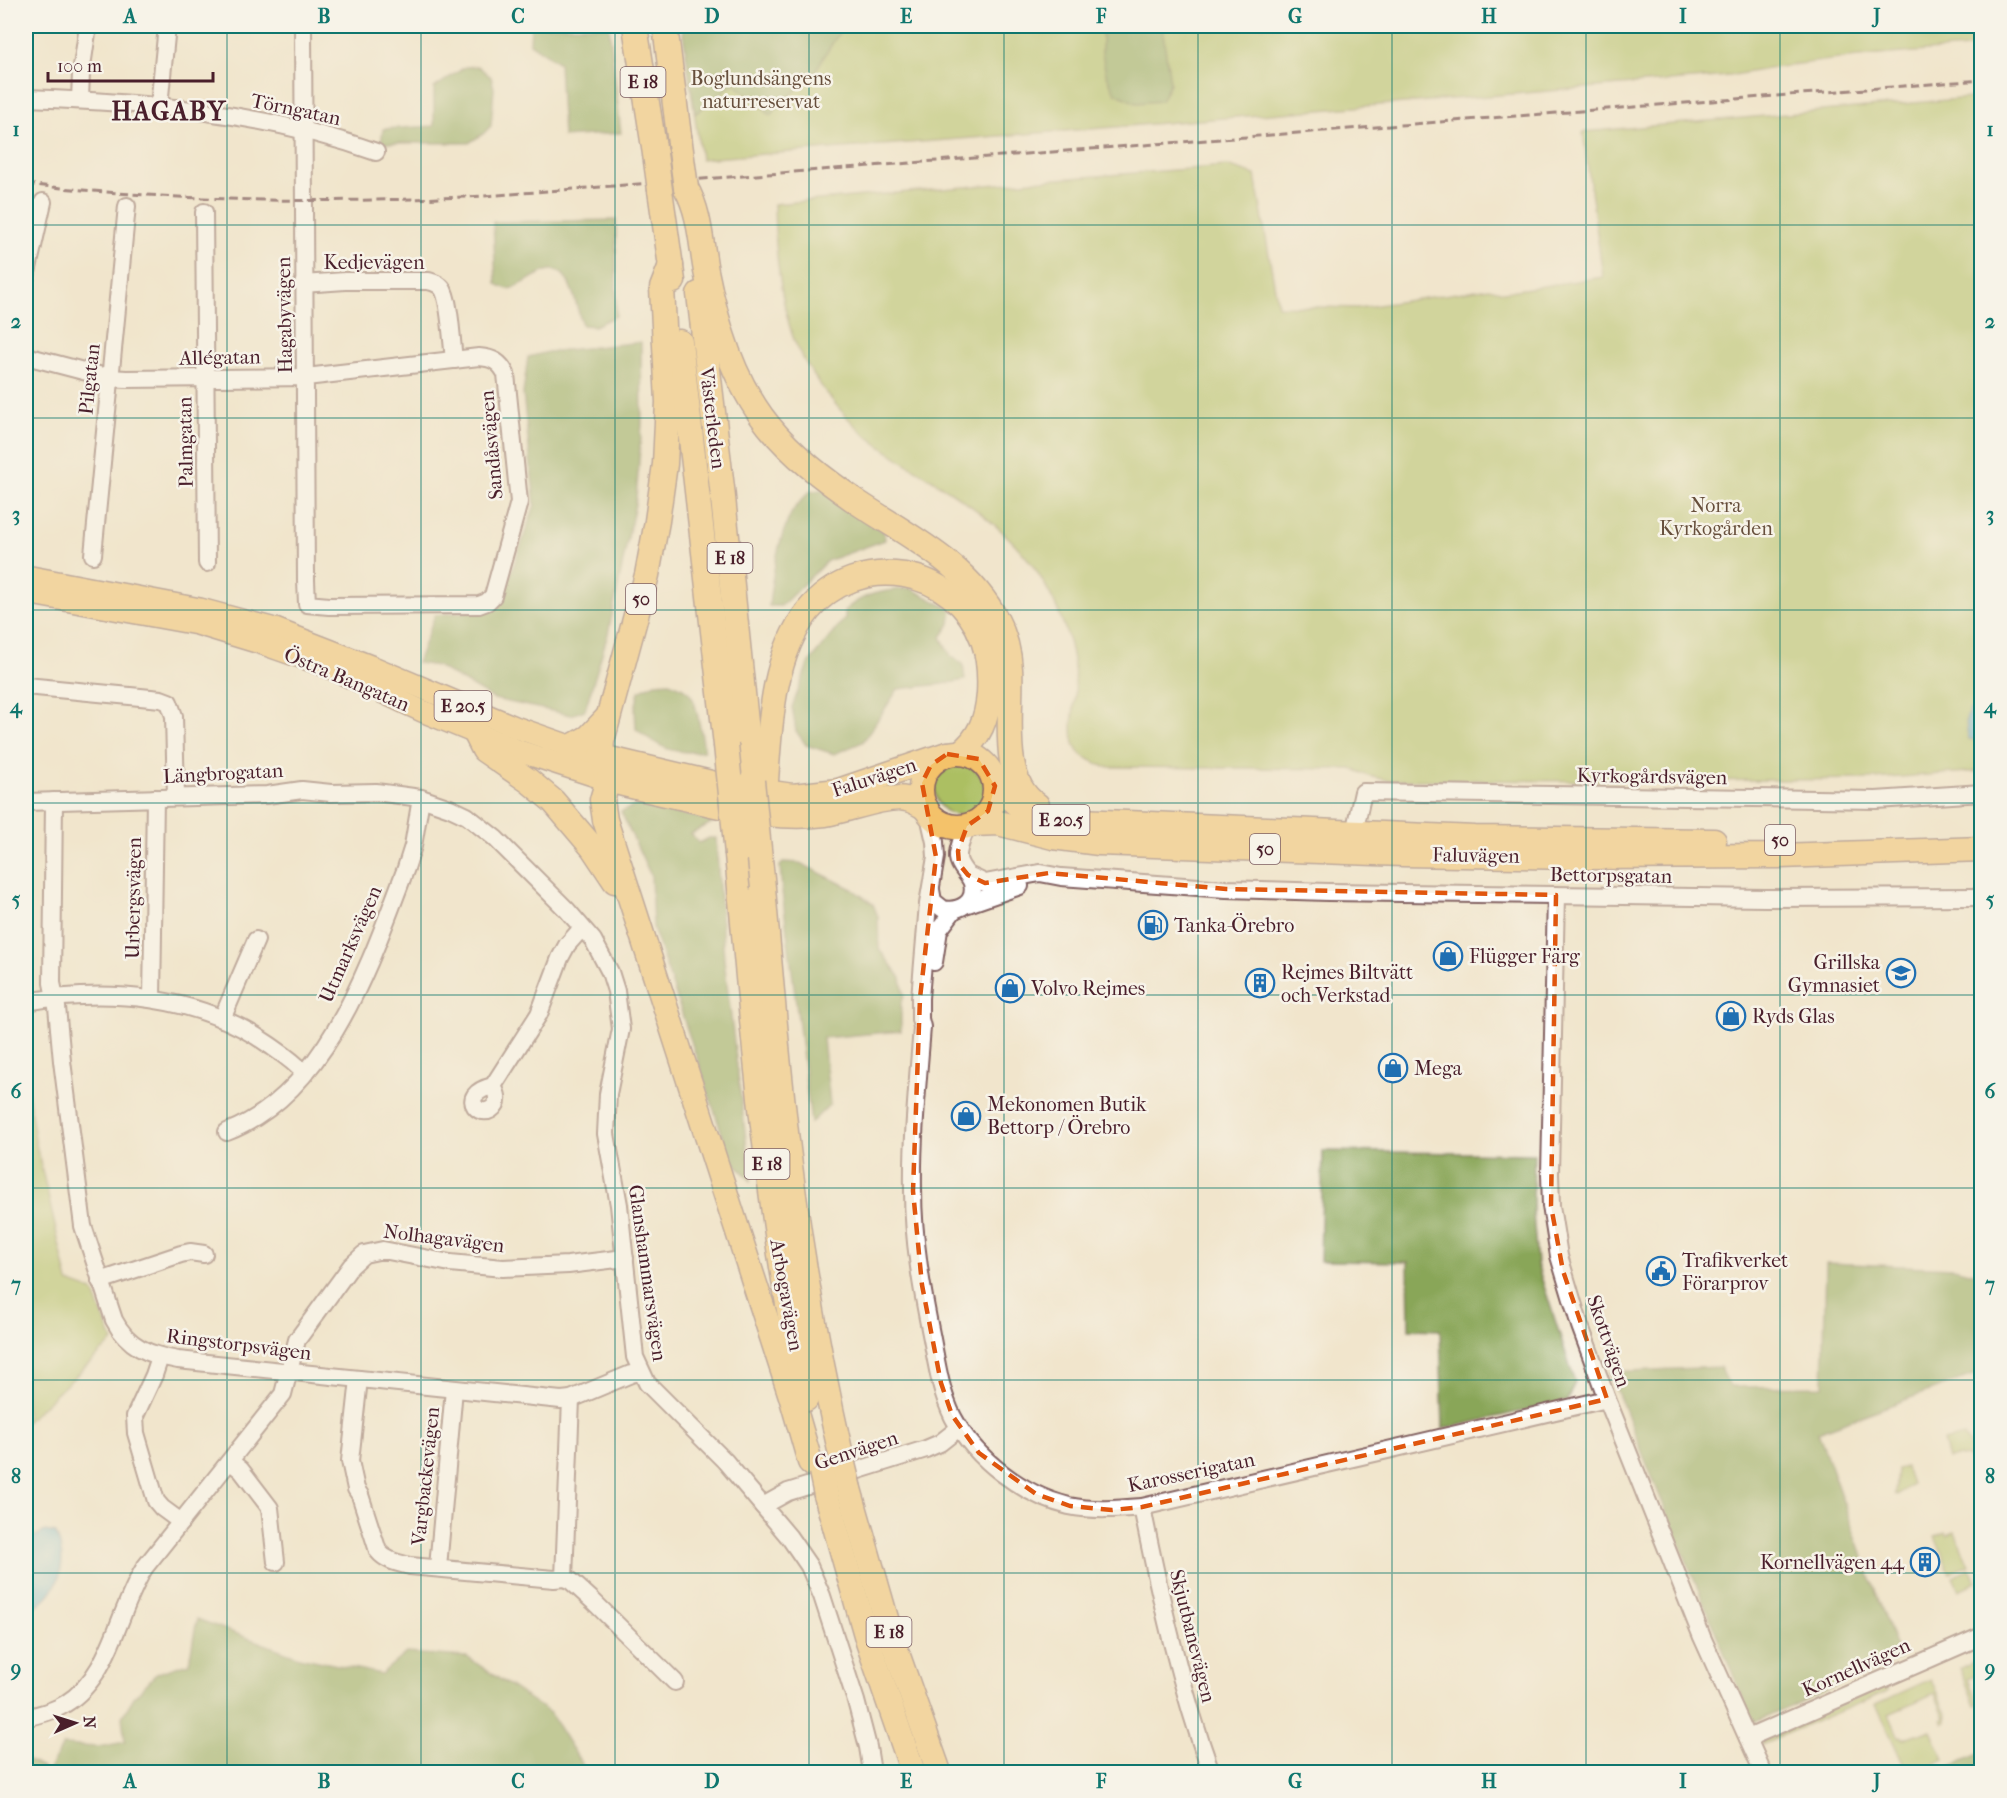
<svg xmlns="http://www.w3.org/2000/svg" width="2007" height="1798" font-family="'IM FELL French Canon',serif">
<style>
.green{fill:#acbf62;stroke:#7b6f46;stroke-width:1.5}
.forest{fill:#89a658;stroke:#6a6242;stroke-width:1.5}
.water{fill:#4faacd;stroke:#4c647c;stroke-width:1.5}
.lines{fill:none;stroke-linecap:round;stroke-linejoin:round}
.minor-casing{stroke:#846463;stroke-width:20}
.major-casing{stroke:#846463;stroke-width:24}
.highway-casing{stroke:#846463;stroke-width:27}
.minor{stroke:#fff;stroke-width:16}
.major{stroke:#f4c26a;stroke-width:21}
.highway{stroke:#f4c26a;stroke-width:24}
.rail{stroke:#4a1f2b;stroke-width:3;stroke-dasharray:9 4.5;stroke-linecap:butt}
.highway-bridge-casing{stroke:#846463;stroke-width:27;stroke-linecap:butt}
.highway-bridge{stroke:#f4c26a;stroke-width:24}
.marked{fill:none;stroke:#e0560e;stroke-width:4.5;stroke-dasharray:12 8;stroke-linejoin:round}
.grid{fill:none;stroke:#0f766e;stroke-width:1.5;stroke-opacity:0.55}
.labels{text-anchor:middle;stroke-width:5;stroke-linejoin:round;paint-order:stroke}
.shield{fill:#f7f3e8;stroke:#7e5f64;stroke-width:1.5}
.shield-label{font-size:18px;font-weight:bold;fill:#4a1f2b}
.park-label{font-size:20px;fill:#674f3c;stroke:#f7f3e8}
.street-label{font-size:20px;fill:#4a1f2b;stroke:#f7f3e8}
.poi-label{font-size:20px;fill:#4a1f2b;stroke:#f7f3e8;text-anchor:start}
.district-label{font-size:26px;font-weight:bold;letter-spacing:1.5px;fill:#4a1f2b;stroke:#f7f3e8}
.neatline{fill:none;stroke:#0f766e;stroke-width:2}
.grid-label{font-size:20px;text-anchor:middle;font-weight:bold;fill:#0f766e}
</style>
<rect width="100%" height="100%" fill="#f7f3e8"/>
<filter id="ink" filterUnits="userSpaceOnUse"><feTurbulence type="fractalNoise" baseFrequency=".0167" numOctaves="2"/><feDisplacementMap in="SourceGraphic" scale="12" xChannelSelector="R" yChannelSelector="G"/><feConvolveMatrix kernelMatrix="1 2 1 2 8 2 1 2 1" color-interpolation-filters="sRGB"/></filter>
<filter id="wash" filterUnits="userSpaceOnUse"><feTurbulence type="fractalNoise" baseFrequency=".008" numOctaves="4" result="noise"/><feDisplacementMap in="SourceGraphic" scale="24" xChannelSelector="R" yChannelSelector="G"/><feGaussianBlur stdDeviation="1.35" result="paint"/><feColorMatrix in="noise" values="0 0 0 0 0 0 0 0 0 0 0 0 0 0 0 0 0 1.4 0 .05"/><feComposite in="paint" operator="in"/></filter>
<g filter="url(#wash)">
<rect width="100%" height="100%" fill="#f1e5cc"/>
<g class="green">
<path d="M 682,26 L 1981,26 L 1982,47 C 1896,53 1813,59 1729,76 L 1116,127 L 701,159 Z"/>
<path d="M 1981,97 L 1981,771 L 1874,779 L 1691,781 L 1387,780 L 1369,776 L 1353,769 L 1105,767 C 1094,762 1077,756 1074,743 C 1069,727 1075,710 1075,694 C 1077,650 1060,607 1036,570 C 1009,531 970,504 931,479 C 910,465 886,452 867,436 C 840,414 803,367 792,334 C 779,293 775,246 774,204 L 1044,180 L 1227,166 L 1255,175 L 1278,306 L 1359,308 L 1489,288 L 1504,292 L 1603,277 L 1583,132 Z"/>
<circle cx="960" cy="790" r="25"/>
<polygon points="26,1083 36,1144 68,1282 93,1291 113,1341 26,1422"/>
<polygon points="1964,1436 1980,1463 1971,1464 1967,1456 1948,1459 1943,1441"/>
<polygon points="1906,1467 1912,1484 1898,1495 1895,1494 1897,1469"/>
<polygon points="1946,1532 1947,1535 1955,1532 1969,1565 1950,1573 1935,1537"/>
<polygon points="1970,1569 1976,1582 1959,1590 1953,1577"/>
<polygon points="1981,1658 1981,1673 1968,1679 1978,1703 1975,1705 1960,1668"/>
<polygon points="1931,1679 1947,1716 1946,1722 1943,1723 1942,1720 1945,1718 1935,1694 1889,1714 1899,1738 1902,1737 1903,1740 1931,1730 1944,1759 1915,1772 1907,1772 1876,1704"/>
<polygon points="1886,1686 1888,1690 1884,1693 1761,1744 1762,1739"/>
</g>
<g class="forest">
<polygon points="531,26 609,26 621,133 563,137 559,63 530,43"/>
<polygon points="682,26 843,26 814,73 770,115 734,83 695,114"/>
<polygon points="1102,26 1162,26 1170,83 1161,101 1136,103 1115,93 1106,74 1102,53"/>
<polygon points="478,66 491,77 494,88 491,126 483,134 469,143 381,143 383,129 434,126 434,88 465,67"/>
<path d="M 616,220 L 616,316 L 594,326 L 582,325 C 578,311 575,293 567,280 C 552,254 527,287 509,289 C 504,289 501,286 496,284 L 493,222 Z"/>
<polygon points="641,342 642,424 636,499 608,634 585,710 571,715 494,699 437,666 417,663 435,615 494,609 501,601 535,505 523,393 528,357 548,352"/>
<path d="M 826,489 L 884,532 L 885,540 L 827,561 L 781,606 L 769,606 C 772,575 777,542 791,514 C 795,506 803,499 809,492 Z"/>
<path d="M 910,588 L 952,610 L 950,624 L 941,637 L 951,656 L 963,664 L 965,680 L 943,684 L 898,689 L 863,742 L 834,754 L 806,745 L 796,731 L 792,707 L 808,664 L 845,618 L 845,610 C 866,592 883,591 910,588 Z"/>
<path d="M 669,682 C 694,690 694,698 699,722 C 701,732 703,740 704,751 C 672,755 660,748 636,729 L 635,709 L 639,691 L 655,683 Z"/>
<polygon points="637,805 715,821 691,834 699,843 709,838 716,838 724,959 751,1181 730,1158 653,927 651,876 621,812"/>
<polygon points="784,862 800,863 852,889 873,904 878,917 879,949 901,978 904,995 901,1004 901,1031 823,1038 830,1104 811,1123 782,891 780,866"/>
<polygon points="1323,1151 1534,1154 1533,1212 1537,1264 1575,1382 1567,1401 1443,1429 1440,1330 1409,1329 1408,1262 1320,1261"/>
<polygon points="1826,1263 1954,1268 1981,1275 1981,1372 1818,1432 1900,1659 1753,1723 1609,1372 1720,1367 1730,1387 1823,1386"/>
<polygon points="197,1619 299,1657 381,1674 406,1653 467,1657 550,1713 587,1772 26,1772 26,1759 48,1771 63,1745 98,1747 125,1742 122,1717 134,1697 157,1673 189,1663"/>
<polygon points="1981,1753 1981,1772 1938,1772"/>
</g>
<g class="water">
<path d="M 1981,700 L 1981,735 L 1976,740 L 1969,739 C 1964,720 1964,711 1981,700 Z"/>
<path d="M 45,1531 L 56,1533 C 70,1567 58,1596 26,1612 L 26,1564 L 31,1538 Z"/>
</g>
</g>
<g filter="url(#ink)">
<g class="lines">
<g class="minor-casing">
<g id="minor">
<path d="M 26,98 C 144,102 264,112 376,152"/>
<polyline points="80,100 81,73 88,26"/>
<polyline points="159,106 167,26"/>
<polyline points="204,212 207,563"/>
<polyline points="26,277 43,202"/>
<path d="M 303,284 L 345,281 L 429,281 C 434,283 438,283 442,288 C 450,298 452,345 454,360"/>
<path d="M 26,356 L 110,378 L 126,379 L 306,377 L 479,357 C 493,358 500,362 506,374 L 519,502 L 493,596 L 487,602 L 479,605 L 329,606 L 307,604 L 306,580 C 305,395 305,210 303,26"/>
<polyline points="93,555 127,206"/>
<polyline points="26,686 161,699 169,702 174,716 176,796"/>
<path d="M 54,801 L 52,983 L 57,1007 L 62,1061 L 83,1226 L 114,1320 C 128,1347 149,1355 178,1360 L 561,1400 L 571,1399 L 631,1374 L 641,1372"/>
<polyline points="26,802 267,795 302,790 331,793 376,792 421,798 450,808 467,816 495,838 567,910 593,940 610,972 616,991 621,1029 608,1094 606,1134 619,1205 635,1357 647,1383 725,1461 789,1537 809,1566 822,1596 856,1701 868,1747 872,1772"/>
<path d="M 928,811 L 935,842 L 936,857 L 928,904 L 920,998 L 920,1019 L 922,1027 C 918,1081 912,1136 913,1190 C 913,1240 922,1290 932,1339 C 937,1365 941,1393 953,1417 C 976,1460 1023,1495 1069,1506 C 1093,1511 1118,1509 1142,1507 L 1607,1399"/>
<polyline points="1354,833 1363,792 1876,800 1982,793"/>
<polyline points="968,875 985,883 1040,873 1061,877 1226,889 1328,892 1765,898 1982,897"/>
<path d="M 931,890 L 933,901 L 943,909 C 959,912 977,903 972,883 C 969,874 959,868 958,858 C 957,848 964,835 967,826"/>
<polyline points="1556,895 1550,1174 1551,1206 1559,1256 1580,1326 1607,1399 1702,1637 1763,1772"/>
<polyline points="968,904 1020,886"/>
<polyline points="934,962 939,930 954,910"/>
<polyline points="152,999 155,798"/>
<path d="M 26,1002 C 108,988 198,995 268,1044 C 281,1053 294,1061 304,1073"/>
<polyline points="222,1019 256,940"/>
<path d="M 493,1086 C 453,1095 484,1125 496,1104 C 499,1098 496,1092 493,1086 L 539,1014 L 560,958 L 567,945 L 582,928"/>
<path d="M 227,1132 C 328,1093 371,960 406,868 L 413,846 L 421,798"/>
<polyline points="100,1281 181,1254 190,1252 204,1254"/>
<polyline points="160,1357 154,1375 135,1416 136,1433 156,1501 162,1508 181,1522"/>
<path d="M 359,1379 L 350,1461 L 356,1489 L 360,1495 L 378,1551 C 386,1561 398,1563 410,1566 L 554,1579 L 564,1578 L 571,1399"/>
<polyline points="230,1461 241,1470 270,1508 276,1562"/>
<polyline points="763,1506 788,1492 926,1449 940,1443 959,1428"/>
<path d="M 1142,1507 C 1160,1597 1180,1686 1211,1772"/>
<polyline points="438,1567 454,1389"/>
<polyline points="564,1578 571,1581 593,1601 675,1682"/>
<path d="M 26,1718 C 39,1714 53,1712 65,1704 C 112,1675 117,1611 145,1567 L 283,1394 L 297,1340 L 351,1266 L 364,1254 L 383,1250 L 450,1263 L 503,1268 L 568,1265 L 625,1258"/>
<polyline points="1748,1738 1982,1636"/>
</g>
</g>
<g class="major-casing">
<g id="major">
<polyline points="26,576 200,609 275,629 373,667 515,727 601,757"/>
<polyline points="26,593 197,624 263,644 326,666 422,711 519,751 608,780"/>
</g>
</g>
<g class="highway-casing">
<g id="highway">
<polyline points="635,26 655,154"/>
<polyline points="665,26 679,136"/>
<path d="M 686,188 C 700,212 701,244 706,271 C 717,326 733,381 768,425 C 793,456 825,480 857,502 C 908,536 969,565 997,621 C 1005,636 1009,653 1010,669 C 1013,709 998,781 1037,805"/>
<polyline points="660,190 673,281"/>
<polyline points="671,265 662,288 668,402 665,464 657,521 647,575 602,741 601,757 608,780 602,800 605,820 791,1396 810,1462 821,1471"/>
<polyline points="699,294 722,488 752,781"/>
<polyline points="680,342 726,745"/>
<polyline points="476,734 484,750 529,781 553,801 593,848 615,881"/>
<polyline points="571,747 589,737 608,717"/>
<circle cx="958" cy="790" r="37"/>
<polyline points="601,757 728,787 793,796 838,791 947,754"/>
<path d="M 608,780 C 641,789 674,796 707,803 C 745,812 785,819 825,814 C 847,811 888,794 906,799 C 913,800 920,805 926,808"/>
<path d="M 766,781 C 770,725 772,657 808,611 C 857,550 956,566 983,640 C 989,657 990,676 989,694 C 987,718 980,738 960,753"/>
<path d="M 995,783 C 1015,805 1026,815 1057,820 L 1475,838 L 1714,841"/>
<polyline points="973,824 998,823 1053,837 1099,843 1403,854 1580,857 1780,856 1982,849"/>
<path d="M 737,854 C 753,1037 768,1220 806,1399"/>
<path d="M 763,888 C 772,991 780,1094 794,1196 C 806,1286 823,1376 843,1464"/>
<polyline points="849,1489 891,1636 939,1772"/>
<polyline points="826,1495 868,1642 913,1772"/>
</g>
</g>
<use href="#minor" class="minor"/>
<use href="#major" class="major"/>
<use href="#highway" class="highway"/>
<path class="rail" d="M 26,184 C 178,202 331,204 484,196 L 1982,80"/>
<g class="highway-bridge-casing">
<g id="highway-bridge">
<polyline points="679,136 686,188"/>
<polyline points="655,154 660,190"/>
<polyline points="726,745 737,854"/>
<polyline points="752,781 763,888"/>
<polyline points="843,1464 849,1489"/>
<polyline points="821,1471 826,1495"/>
</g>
</g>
<use href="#highway-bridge" class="highway-bridge"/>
</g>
</g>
<path d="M0 0H2007V1798H0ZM 947,754 L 979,759 L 995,786 L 988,811 L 967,826 L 958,851 L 959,864 L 968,875 L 985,883 L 1049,873 L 1226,889 L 1556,895 L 1551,1206 L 1563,1271 L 1607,1399 L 1142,1507 L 1112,1510 L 1070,1506 L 1036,1494 L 979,1453 L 952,1415 L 941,1383 L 922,1285 L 913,1191 L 920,998 L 936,857 L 922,783 L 931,765 Z" fill="#f1e5cc" fill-opacity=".55" fill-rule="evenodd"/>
<path class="marked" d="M 947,754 L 979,759 L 995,786 L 988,811 L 967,826 L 958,851 L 959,864 L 968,875 L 985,883 L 1049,873 L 1226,889 L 1556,895 L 1551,1206 L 1563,1271 L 1607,1399 L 1142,1507 L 1112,1510 L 1070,1506 L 1036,1494 L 979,1453 L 952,1415 L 941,1383 L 922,1285 L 913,1191 L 920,998 L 936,857 L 922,783 L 931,765 Z"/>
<path class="grid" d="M 227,26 L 227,1772M 421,26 L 421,1772M 615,26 L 615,1772M 809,26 L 809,1772M 1004,26 L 1004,1772M 1198,26 L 1198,1772M 1392,26 L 1392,1772M 1586,26 L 1586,1772M 1780,26 L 1780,1772M 26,225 L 1982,225M 26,418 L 1982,418M 26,610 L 1982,610M 26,803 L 1982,803M 26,995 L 1982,995M 26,1188 L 1982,1188M 26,1380 L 1982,1380M 26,1573 L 1982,1573"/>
<defs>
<g id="fuel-ring" transform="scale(1.5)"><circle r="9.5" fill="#f7f3e8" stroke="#1f6fb2" stroke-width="1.5"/><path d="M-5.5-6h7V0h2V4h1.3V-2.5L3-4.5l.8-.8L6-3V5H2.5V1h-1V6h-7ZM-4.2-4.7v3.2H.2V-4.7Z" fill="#1f6fb2"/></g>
<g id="shop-ring" transform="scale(1.5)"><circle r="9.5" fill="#f7f3e8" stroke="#1f6fb2" stroke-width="1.5"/><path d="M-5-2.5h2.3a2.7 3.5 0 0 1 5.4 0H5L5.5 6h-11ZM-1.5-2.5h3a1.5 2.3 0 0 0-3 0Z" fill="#1f6fb2"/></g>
<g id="school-ring" transform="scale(1.5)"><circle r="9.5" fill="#f7f3e8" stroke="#1f6fb2" stroke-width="1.5"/><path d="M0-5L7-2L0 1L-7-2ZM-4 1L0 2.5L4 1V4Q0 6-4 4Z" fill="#1f6fb2"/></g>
<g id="building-ring" transform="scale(1.5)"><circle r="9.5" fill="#f7f3e8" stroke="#1f6fb2" stroke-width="1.5"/><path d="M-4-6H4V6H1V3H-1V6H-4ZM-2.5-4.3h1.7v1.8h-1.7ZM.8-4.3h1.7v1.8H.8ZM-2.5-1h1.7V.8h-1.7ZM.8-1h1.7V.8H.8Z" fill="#1f6fb2"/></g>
<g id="civic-ring" transform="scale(1.5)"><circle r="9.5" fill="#f7f3e8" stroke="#1f6fb2" stroke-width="1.5"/><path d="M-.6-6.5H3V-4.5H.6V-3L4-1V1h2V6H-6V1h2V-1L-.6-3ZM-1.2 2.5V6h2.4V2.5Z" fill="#1f6fb2"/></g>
</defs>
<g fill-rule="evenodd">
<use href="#fuel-ring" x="1153" y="925"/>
<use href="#shop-ring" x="1448" y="956"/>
<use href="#school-ring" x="1901" y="973"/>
<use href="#building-ring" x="1260" y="983"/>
<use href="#shop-ring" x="1010" y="988"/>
<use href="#shop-ring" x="1731" y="1016"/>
<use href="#shop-ring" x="1393" y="1068"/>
<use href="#shop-ring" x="966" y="1116"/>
<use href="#civic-ring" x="1661" y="1271"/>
<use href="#building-ring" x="1925" y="1562"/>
</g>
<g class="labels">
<g class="shield">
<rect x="620.5" y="67" width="45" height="30" rx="4.5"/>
<rect x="707.5" y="543" width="45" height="30" rx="4.5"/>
<rect x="626" y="584" width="30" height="30" rx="4.5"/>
<rect x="434.5" y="691" width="57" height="30" rx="4.5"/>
<rect x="1032.5" y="805" width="57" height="30" rx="4.5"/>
<rect x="1765" y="825" width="30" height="30" rx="4.5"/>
<rect x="1250" y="834" width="30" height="30" rx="4.5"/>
<rect x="744.5" y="1149" width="45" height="30" rx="4.5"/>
<rect x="866.5" y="1617" width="45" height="30" rx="4.5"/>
</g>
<g class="shield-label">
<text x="643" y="88">E 18</text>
<text x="730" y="564">E 18</text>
<text x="641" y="605">50</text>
<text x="463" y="712">E 20.5</text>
<text x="1061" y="826">E 20.5</text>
<text x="1780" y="846">50</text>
<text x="1265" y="855">50</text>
<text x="767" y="1170">E 18</text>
<text x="889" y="1638">E 18</text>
</g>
<g class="park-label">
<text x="761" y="85">Boglundsängens<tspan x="761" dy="23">naturreservat</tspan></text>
<text x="1716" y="512">Norra<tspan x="1716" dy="23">Kyrkogården</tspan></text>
</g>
<g class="street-label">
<text transform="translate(296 109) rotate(12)" y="7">Törngatan</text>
<text x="374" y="269">Kedjevägen</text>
<text transform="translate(284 315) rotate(-91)" y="7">Hagabyvägen</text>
<text transform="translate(220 357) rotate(-1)" y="7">Allégatan</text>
<text transform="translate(89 379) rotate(-84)" y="7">Pilgatan</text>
<text transform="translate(713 418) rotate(83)" y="7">Västerleden</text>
<text transform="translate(185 442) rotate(-91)" y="7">Palmgatan</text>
<text transform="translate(491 445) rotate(-95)" y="7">Sandåsvägen</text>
<text transform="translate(347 679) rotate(23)" y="7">Östra Bangatan</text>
<text transform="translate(223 773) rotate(-3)" y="7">Längbrogatan</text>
<text transform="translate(1652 776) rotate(1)" y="7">Kyrkogårdsvägen</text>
<text transform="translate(874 777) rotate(-18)" y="7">Faluvägen</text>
<text transform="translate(1476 855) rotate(1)" y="7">Faluvägen</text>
<text transform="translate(1611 875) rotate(1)" y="7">Bettorpsgatan</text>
<text transform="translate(133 898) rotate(-89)" y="7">Urbergsvägen</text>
<text transform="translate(350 944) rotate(-66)" y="7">Utmarksvägen</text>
<text transform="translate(444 1238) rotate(7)" y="7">Nolhagavägen</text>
<text transform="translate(648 1273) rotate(82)" y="7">Glanshammarsvägen</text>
<text transform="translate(787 1295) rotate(80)" y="7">Arbogavägen</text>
<text transform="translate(1609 1341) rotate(71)" y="7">Skottvägen</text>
<text transform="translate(239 1344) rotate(7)" y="7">Ringstorpsvägen</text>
<text transform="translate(856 1450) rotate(-18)" y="7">Genvägen</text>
<text transform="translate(1191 1472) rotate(-12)" y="7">Karosserigatan</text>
<text transform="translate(425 1476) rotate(-84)" y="7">Vargbackevägen</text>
<text transform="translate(1193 1636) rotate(76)" y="7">Skjutbanevägen</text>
<text transform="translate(1856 1667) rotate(-24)" y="7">Kornellvägen</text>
</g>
<g class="poi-label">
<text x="1174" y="932">Tanka-Örebro</text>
<text x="1469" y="963">Flügger Färg</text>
<text x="1880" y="969" text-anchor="end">Grillska<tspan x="1880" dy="23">Gymnasiet</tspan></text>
<text x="1281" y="979">Rejmes Biltvätt<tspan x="1281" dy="23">och Verkstad</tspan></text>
<text x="1031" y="995">Volvo Rejmes</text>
<text x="1752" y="1023">Ryds Glas</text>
<text x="1414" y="1075">Mega</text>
<text x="987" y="1111">Mekonomen Butik<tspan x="987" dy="23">Bettorp / Örebro</tspan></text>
<text x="1682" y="1267">Trafikverket<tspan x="1682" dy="23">Förarprov</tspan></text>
<text x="1904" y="1569" text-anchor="end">Kornellvägen 44</text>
</g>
<g class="district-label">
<text x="169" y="120">HAGABY</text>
</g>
</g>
<rect width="2007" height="1798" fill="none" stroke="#f7f3e8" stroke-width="66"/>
<g transform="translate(75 1723) rotate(87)" stroke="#f7f3e8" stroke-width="4.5" paint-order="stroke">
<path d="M0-4.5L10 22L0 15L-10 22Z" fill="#4a1f2b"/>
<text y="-9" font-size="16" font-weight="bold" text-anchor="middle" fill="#4a1f2b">N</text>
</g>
<path d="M48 72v9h165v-9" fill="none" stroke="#4a1f2b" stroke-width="3"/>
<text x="57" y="72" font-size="18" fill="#4a1f2b" stroke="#f7f3e8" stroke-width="4.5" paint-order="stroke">100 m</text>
<rect x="33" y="33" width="1941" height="1732" class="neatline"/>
<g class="grid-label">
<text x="130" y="23">A</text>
<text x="324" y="23">B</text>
<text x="518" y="23">C</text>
<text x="712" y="23">D</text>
<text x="906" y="23">E</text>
<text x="1101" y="23">F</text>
<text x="1295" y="23">G</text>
<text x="1489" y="23">H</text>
<text x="1683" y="23">I</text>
<text x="1877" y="23">J</text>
<text x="16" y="136">1</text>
<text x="1990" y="136">1</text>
<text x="16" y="328">2</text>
<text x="1990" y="328">2</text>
<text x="16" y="521">3</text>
<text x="1990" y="521">3</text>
<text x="16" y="713">4</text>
<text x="1990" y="713">4</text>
<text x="16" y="906">5</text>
<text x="1990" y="906">5</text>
<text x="16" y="1098">6</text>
<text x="1990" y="1098">6</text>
<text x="16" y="1291">7</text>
<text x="1990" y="1291">7</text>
<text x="16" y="1483">8</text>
<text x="1990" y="1483">8</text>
<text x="16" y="1676">9</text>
<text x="1990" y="1676">9</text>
<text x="130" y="1788">A</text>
<text x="324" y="1788">B</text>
<text x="518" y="1788">C</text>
<text x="712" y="1788">D</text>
<text x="906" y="1788">E</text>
<text x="1101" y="1788">F</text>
<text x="1295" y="1788">G</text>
<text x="1489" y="1788">H</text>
<text x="1683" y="1788">I</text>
<text x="1877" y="1788">J</text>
</g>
</svg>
